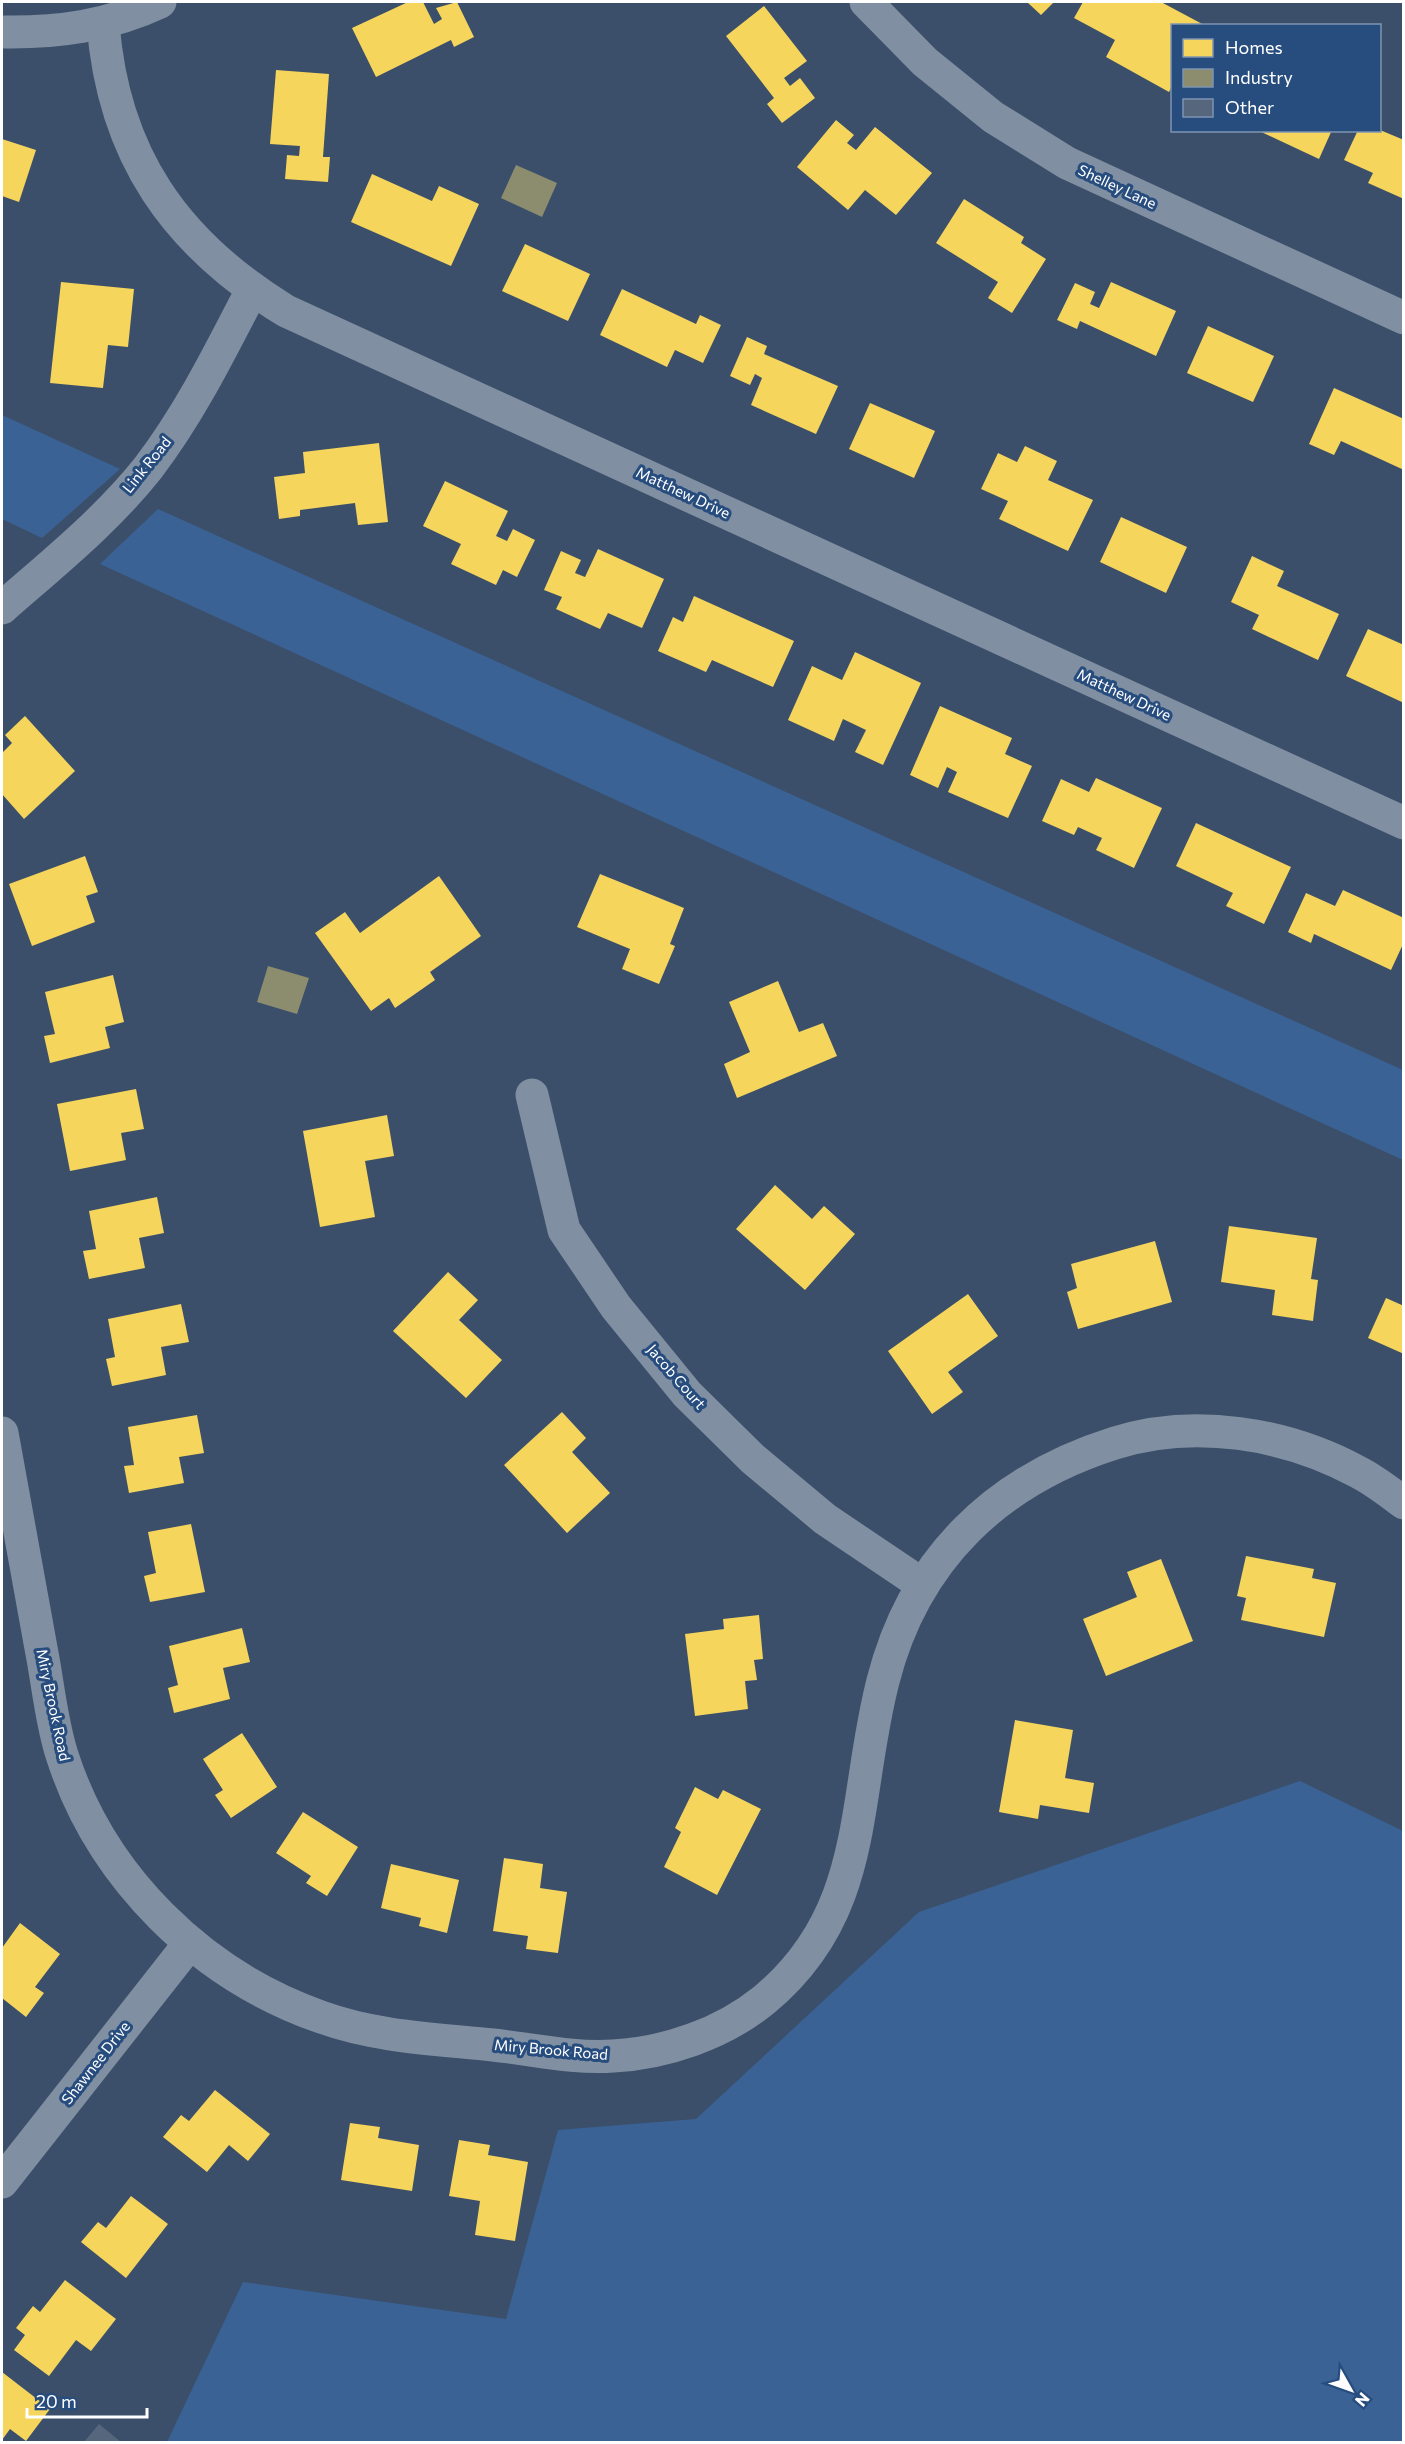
<svg xmlns="http://www.w3.org/2000/svg" width="1405" height="2444" font-family="Commissioner,sans-serif">
<style>
.green{fill:#3b6295}
.homes{fill:#f6d55c}
.industry{fill:#8c8c6e}
.building{fill:#56667c}
.lines{fill:none;stroke-linecap:round;stroke-linejoin:round}
.street{stroke:#808fa1;stroke-width:33}
.labels{text-anchor:middle;stroke-width:6;stroke-linejoin:round;paint-order:stroke}
.street-label{font-size:15px;fill:#fff;stroke:#274c7e}
</style>
<rect width="100%" height="100%" fill="#3b4f6a"/>
<g class="green">
<polygon points="2,415 120,469 42,538 2,519"/>
<polygon points="158,509 1403,1070 1403,1160 100,564"/>
<polygon points="1300,1781 1403,1831 1403,2442 167,2442 243,2282 506,2319 558,2130 696,2119 919,1912"/>
</g>
<g class="homes">
<polygon points="408,2 423,2 434,24 442,19 436,8 457,2 474,37 454,47 451,40 376,77 352,28"/>
<polygon points="1027,2 1054,2 1041,15"/>
<polygon points="1083,2 1161,2 1206,26 1172,26 1172,86 1169,92 1106,57 1115,40 1074,18"/>
<polygon points="764,6 807,61 784,78 790,86 800,78 815,98 782,123 767,104 774,98 726,36"/>
<polygon points="276,70 329,74 323,157 330,157 328,182 285,179 287,155 299,156 300,146 270,144"/>
<polygon points="836,120 854,135 847,143 856,150 875,127 932,173 896,215 865,190 848,210 797,167"/>
<polygon points="1257,130 1332,130 1319,159"/>
<polygon points="1358,130 1380,130 1404,140 1404,199 1368,183 1373,173 1344,160"/>
<polygon points="2,139 36,150 19,202 2,196"/>
<polygon points="372,174 432,201 439,186 479,204 451,266 351,222"/>
<polygon points="964,199 1024,237 1021,243 1046,259 1012,313 988,298 998,282 936,243"/>
<polygon points="525,244 590,274 568,321 502,291"/>
<polygon points="61,282 134,289 128,347 108,345 103,388 50,383"/>
<polygon points="1111,282 1176,311 1156,356 1080,321 1077,329 1057,320 1075,283 1095,292 1090,304 1099,308"/>
<polygon points="622,289 696,324 700,315 721,325 703,363 675,350 667,367 600,335"/>
<polygon points="1208,326 1274,356 1253,402 1187,373"/>
<polygon points="747,337 767,346 764,354 838,386 816,434 751,405 762,378 755,374 750,385 730,376"/>
<polygon points="1334,388 1404,419 1404,470 1341,441 1334,455 1309,444"/>
<polygon points="870,403 935,431 914,478 849,449"/>
<polygon points="379,443 388,522 358,525 355,503 300,510 300,516 279,519 274,477 305,473 303,452"/>
<polygon points="1025,446 1057,461 1048,480 1093,500 1068,551 999,519 1008,501 981,489 998,453 1017,462"/>
<polygon points="445,481 508,511 496,536 507,541 513,529 535,540 517,577 503,570 496,585 451,564 461,544 423,526"/>
<polygon points="1121,517 1187,547 1166,593 1100,562"/>
<polygon points="598,549 664,579 642,628 608,613 600,629 556,609 562,597 544,590 561,551 581,560 575,573 585,577"/>
<polygon points="1252,556 1284,571 1277,586 1339,614 1318,660 1252,629 1259,615 1231,602"/>
<polygon points="694,596 794,641 773,687 712,660 706,672 658,651 673,617 683,622"/>
<polygon points="1368,629 1404,645 1404,703 1346,676"/>
<polygon points="855,652 921,683 883,765 855,752 866,730 843,719 834,741 788,720 812,666 842,680"/>
<polygon points="940,706 1012,738 1005,754 1032,766 1008,818 948,792 957,772 947,767 938,788 910,775"/>
<polygon points="25,716 75,771 24,819 2,794 2,753 12,743 5,735"/>
<polygon points="1096,778 1162,808 1134,868 1096,850 1102,838 1078,827 1074,835 1042,821 1061,779 1089,792"/>
<polygon points="1196,823 1291,867 1264,924 1226,906 1233,893 1176,866"/>
<polygon points="85,856 98,892 86,896 95,922 32,946 9,884"/>
<polygon points="600,874 684,908 670,944 675,946 659,984 622,969 630,949 577,927"/>
<polygon points="439,876 481,936 430,972 435,980 395,1008 389,998 371,1011 315,933 345,912 360,933"/>
<polygon points="1343,890 1404,918 1404,942 1391,970 1314,934 1311,943 1288,932 1306,893 1335,906"/>
<polygon points="113,975 124,1022 105,1027 110,1048 50,1063 44,1036 55,1034 45,992"/>
<polygon points="778,981 799,1032 823,1023 837,1056 737,1098 724,1064 750,1052 729,1002"/>
<polygon points="136,1089 144,1129 121,1133 126,1160 70,1171 57,1104"/>
<polygon points="387,1115 394,1156 365,1161 375,1217 320,1227 303,1131"/>
<polygon points="775,1185 812,1219 824,1206 855,1234 805,1290 736,1229"/>
<polygon points="157,1197 164,1233 139,1238 145,1268 89,1279 83,1251 96,1249 89,1211"/>
<polygon points="1229,1226 1317,1238 1311,1279 1318,1280 1313,1321 1272,1315 1275,1290 1221,1282"/>
<polygon points="1155,1241 1172,1302 1078,1329 1067,1292 1077,1288 1071,1264"/>
<polygon points="448,1272 478,1300 459,1320 502,1360 466,1398 393,1331"/>
<polygon points="968,1294 998,1336 948,1372 963,1392 932,1414 888,1351"/>
<polygon points="1386,1298 1404,1306 1404,1354 1368,1338"/>
<polygon points="181,1304 189,1342 161,1347 166,1375 112,1386 106,1359 115,1357 108,1319"/>
<polygon points="562,1412 586,1438 572,1452 610,1493 567,1533 504,1465"/>
<polygon points="197,1415 204,1453 179,1457 184,1483 129,1493 124,1466 134,1465 128,1427"/>
<polygon points="191,1524 205,1592 150,1602 144,1576 156,1573 148,1532"/>
<polygon points="1246,1556 1314,1569 1312,1578 1336,1583 1324,1637 1241,1620 1246,1598 1237,1596"/>
<polygon points="1161,1559 1193,1641 1106,1676 1083,1619 1137,1597 1127,1572"/>
<polygon points="759,1615 763,1659 754,1660 757,1680 745,1681 748,1709 695,1716 685,1634 724,1629 723,1619"/>
<polygon points="242,1628 250,1662 223,1668 230,1699 174,1713 168,1688 178,1685 169,1646"/>
<polygon points="1015,1720 1073,1730 1065,1778 1094,1783 1089,1813 1040,1805 1038,1819 999,1812"/>
<polygon points="242,1733 277,1787 231,1818 215,1795 223,1790 203,1759"/>
<polygon points="695,1787 718,1799 723,1790 761,1809 717,1895 664,1867 681,1832 675,1828"/>
<polygon points="303,1812 358,1847 327,1896 306,1883 311,1876 276,1853"/>
<polygon points="504,1858 543,1864 540,1888 567,1892 558,1953 526,1949 528,1936 493,1931"/>
<polygon points="391,1864 459,1880 447,1933 419,1926 421,1918 381,1908"/>
<polygon points="20,1923 60,1954 35,1987 44,1993 26,2017 2,1998 2,1948"/>
<polygon points="215,2090 270,2134 248,2161 229,2145 207,2172 163,2137 181,2115 189,2121"/>
<polygon points="350,2123 380,2127 378,2138 419,2145 412,2191 341,2180"/>
<polygon points="459,2140 490,2145 488,2155 528,2162 515,2241 475,2235 480,2201 449,2196"/>
<polygon points="131,2196 168,2224 126,2278 81,2242 98,2222 106,2228"/>
<polygon points="65,2280 116,2319 91,2351 76,2340 49,2376 14,2350 25,2335 16,2328 33,2306 40,2312"/>
<polygon points="2,2372 50,2409 26,2441 10,2429 2,2440"/>
</g>
<g class="industry">
<polygon points="516,165 557,183 542,217 501,198"/>
<polygon points="268,966 309,978 297,1014 257,1002"/>
</g>
<polygon class="building" points="99,2424 121,2442 84,2442"/>
<g class="lines">
<g class="street">
<polyline points="866,2 925,62 993,117 1067,163 1404,318"/>
<path d="M 103,23 C 113,155 175,243 286,311 L 1404,823"/>
<path d="M 2,32 C 57,33 109,26 160,2"/>
<path d="M 2,608 C 52,564 106,521 148,468 C 190,413 220,352 252,290"/>
<polyline points="532,1095 564,1230 616,1307 687,1394 753,1459 825,1519 923,1585"/>
<path d="M 2,1433 C 15,1504 28,1576 41,1648 C 48,1683 51,1721 62,1755 C 101,1877 201,1975 321,2017 C 376,2037 436,2039 493,2045 C 532,2049 574,2059 613,2056 C 666,2053 722,2034 764,2000 C 870,1912 852,1801 883,1681 C 914,1559 997,1480 1115,1443 C 1194,1418 1286,1433 1358,1472 C 1374,1480 1389,1492 1404,1503"/>
<polyline points="2,2182 190,1943"/>
</g>
</g>
<g class="labels">
<g class="street-label">
<text transform="translate(1117 187) rotate(25)" y="5">Shelley Lane</text>
<text transform="translate(147 465) rotate(-51)" y="5">Link Road</text>
<text transform="translate(683 493) rotate(25)" y="5">Matthew Drive</text>
<text transform="translate(1124 695) rotate(25)" y="5">Matthew Drive</text>
<text transform="translate(676 1377) rotate(49)" y="5">Jacob Court</text>
<text transform="translate(53 1705) rotate(78)" y="5">Miry Brook Road</text>
<text transform="translate(551 2050) rotate(5)" y="5">Miry Brook Road</text>
<text transform="translate(96 2063) rotate(-52)" y="5">Shawnee Drive</text>
</g>
</g>
<rect width="1405" height="2444" fill="none" stroke="#ffffff" stroke-width="6"/>
<rect x="1171" y="24" width="210" height="108" fill="#274c7e" stroke="#7d94b2" stroke-width="1.5"/>
<rect x="1183" y="39" width="30" height="18" fill="#f6d55c" stroke="#7d94b2" stroke-width="1.5"/>
<text x="1225" y="54" font-size="18" fill="#ffffff">Homes</text>
<rect x="1183" y="69" width="30" height="18" fill="#8c8c6e" stroke="#7d94b2" stroke-width="1.5"/>
<text x="1225" y="84" font-size="18" fill="#ffffff">Industry</text>
<rect x="1183" y="99" width="30" height="18" fill="#56667c" stroke="#7d94b2" stroke-width="1.5"/>
<text x="1225" y="114" font-size="18" fill="#ffffff">Other</text>
<g transform="translate(1351 2390) rotate(130)" stroke="#274c7e" stroke-width="4.5" paint-order="stroke">
<path d="M0-4.5L10 22L0 15L-10 22Z" fill="#ffffff"/>
<text y="-9" font-size="16" font-weight="bold" text-anchor="middle" fill="#ffffff">N</text>
</g>
<path d="M27 2408v9h120v-9" fill="none" stroke="#ffffff" stroke-width="3"/>
<text x="36" y="2408" font-size="18" fill="#ffffff" stroke="#274c7e" stroke-width="4.5" paint-order="stroke">20 m</text>
</svg>
